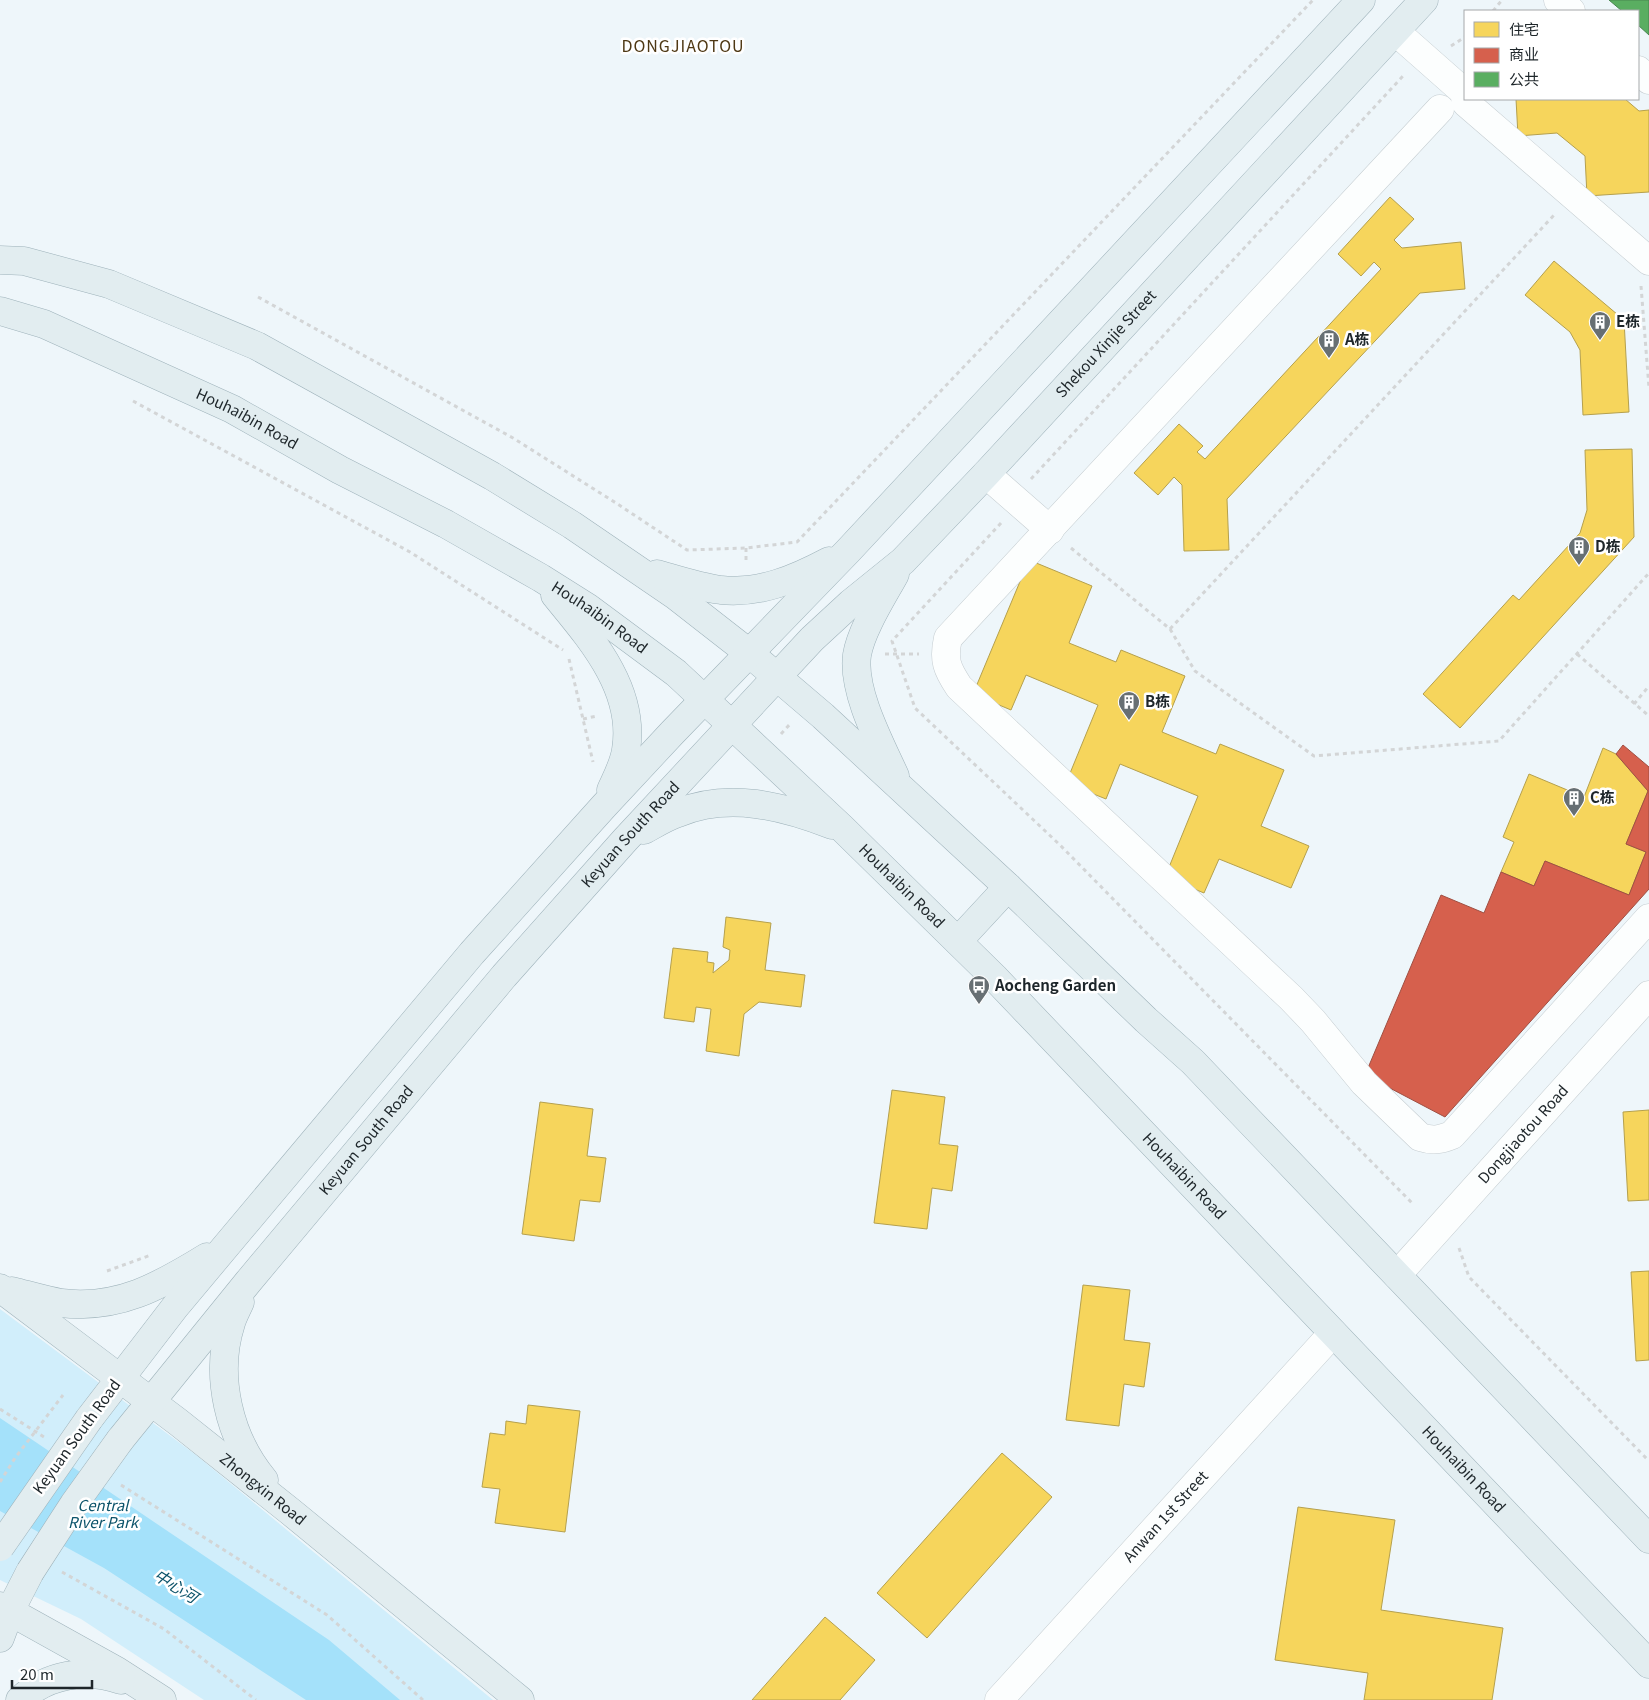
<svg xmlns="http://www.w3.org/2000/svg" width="1649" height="1700" font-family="Georgia,'Noto Sans SC',serif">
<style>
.green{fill:#d1eefb}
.water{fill:#a4e1fa}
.homes{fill:#f6d55c;stroke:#b5a04d}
.shops{fill:#d6604d;stroke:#9f4f42}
.public{fill:#5aae61;stroke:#488550}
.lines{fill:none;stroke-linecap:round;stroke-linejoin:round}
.minor-casing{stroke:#c5cdd1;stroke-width:29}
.major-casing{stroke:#9eb2ba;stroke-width:29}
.path{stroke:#d3d5d6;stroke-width:3;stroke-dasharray:4 4;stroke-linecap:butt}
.minor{stroke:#fcfefe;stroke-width:28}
.major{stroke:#e2edf0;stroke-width:28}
.major-bridge-casing{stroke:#9eb2ba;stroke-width:29;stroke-linecap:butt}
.path-bridge{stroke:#d3d5d6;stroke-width:3;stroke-dasharray:4 4;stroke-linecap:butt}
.major-bridge{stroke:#e2edf0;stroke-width:28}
.labels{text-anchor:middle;stroke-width:5;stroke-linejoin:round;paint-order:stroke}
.poi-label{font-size:15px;font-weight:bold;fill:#1e262a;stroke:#fff;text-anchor:start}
.street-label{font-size:15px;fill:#1e262a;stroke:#fff}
.park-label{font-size:15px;font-style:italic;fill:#0d546b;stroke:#fff}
.neighbourhood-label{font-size:16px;letter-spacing:1px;fill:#4e3814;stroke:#fff}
.water-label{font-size:16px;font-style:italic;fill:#0c536a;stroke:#fff}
</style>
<rect width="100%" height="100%" fill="#eef6fa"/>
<polygon class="green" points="0,1309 196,1455 493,1700 204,1700 81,1619 0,1580"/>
<polygon class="water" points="0,1418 329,1640 400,1700 306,1700 104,1568 0,1511"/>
<g class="homes">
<polygon points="1516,99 1625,99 1639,111 1649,110 1649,192 1587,196 1585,156 1557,133 1518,136"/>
<polygon points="1390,197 1414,219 1394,240 1402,248 1461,242 1465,289 1420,293 1227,499 1229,550 1184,551 1182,485 1174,477 1158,495 1134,473 1179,424 1203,446 1197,452 1205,459 1381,269 1374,262 1361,276 1338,254"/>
<polygon points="1554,261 1624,320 1629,412 1583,415 1580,350 1570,332 1525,295"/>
<polygon points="1632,449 1634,537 1460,728 1423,694 1513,595 1519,600 1580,533 1587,510 1585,450"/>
<polygon points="1029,560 1092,586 1069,643 1116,662 1121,650 1185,676 1162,732 1216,754 1220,744 1284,770 1261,826 1309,846 1291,888 1219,859 1204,893 1165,877 1198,796 1120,764 1106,799 1066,783 1098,705 1026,675 1011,710 973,694"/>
<polygon points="1603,748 1616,754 1648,791 1626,844 1646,852 1629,895 1545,861 1534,886 1501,872 1514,842 1503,837 1529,774 1584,797"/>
<polygon points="726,917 771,923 765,970 805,975 801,1007 759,1002 744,1014 739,1056 706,1051 711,1009 696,1007 694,1022 664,1018 673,948 708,952 707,962 714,963 713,973 729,960 730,950 723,947"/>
<polygon points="892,1090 945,1097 939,1144 958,1146 952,1191 932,1188 927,1229 874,1223"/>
<polygon points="540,1102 593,1109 587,1156 606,1158 600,1202 580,1200 574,1241 522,1234"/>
<polygon points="1649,1110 1649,1200 1628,1201 1623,1112"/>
<polygon points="1649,1271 1649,1360 1636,1361 1631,1272"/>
<polygon points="1083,1285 1130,1290 1124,1340 1150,1343 1144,1387 1124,1384 1119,1426 1066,1420"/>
<polygon points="528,1405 580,1411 565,1532 495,1523 500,1489 482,1487 490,1433 505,1435 506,1421 526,1424"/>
<polygon points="1002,1453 1052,1497 927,1638 877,1593"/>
<polygon points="1298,1507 1395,1520 1381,1610 1503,1628 1492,1700 1364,1700 1368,1673 1275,1660"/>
<polygon points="825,1617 875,1660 840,1700 752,1700"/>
</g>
<polygon class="shops" points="1623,745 1649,767 1649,889 1445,1117 1365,1075 1441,895 1484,913 1501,872 1534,886 1545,861 1629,895 1646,852 1626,844 1648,791 1616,754"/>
<polygon class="public" points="1609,0 1649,0 1649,35 1638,25 1638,11 1622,11"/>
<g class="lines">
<g class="minor-casing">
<g id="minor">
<polyline points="1558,0 1571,11"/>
<polyline points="1396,32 1464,92 1466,103 1649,261"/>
<polyline points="1638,70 1649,80"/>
<path d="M 1440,109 L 948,638 C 943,660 947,669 959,687 L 1291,998 L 1313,1021 L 1364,1083 L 1420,1137 C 1432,1141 1440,1140 1452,1135 L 1649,918"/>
<polyline points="986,474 1050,530"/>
<path id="s1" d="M 1397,1275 L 1649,995"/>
<path id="s2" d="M 999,1700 L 1333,1333"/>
</g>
</g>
<g class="major-casing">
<g id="major">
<polyline points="0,260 24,261 109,284 257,346 492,476 572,525 676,596 749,653 823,716 1008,887 1146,1020 1193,1062 1649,1539"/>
<path id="s3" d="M 0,311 L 44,324 L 232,409 L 340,470 L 446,524 L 541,578 L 587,607 L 676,673 L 842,828 L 994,977 L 1649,1664"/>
<path d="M 657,574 C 678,580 699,587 721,590 C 760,594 795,579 829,561"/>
<path d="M 555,595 C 590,638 636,689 626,750 C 624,764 617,777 611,790"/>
<path d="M 895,776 C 880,743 852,691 857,655 C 861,630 883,596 895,574"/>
<path d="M 644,830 C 655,824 666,817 678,813 C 729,792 783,806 832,825"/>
<polyline points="958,941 1008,887"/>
<path id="s4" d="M 0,1288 L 178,1422 L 291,1512 L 520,1700"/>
<path d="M 12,1291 C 28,1295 44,1300 61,1303 C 118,1310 160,1286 207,1257"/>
<path d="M 240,1302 C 237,1309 233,1316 231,1323 C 214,1376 229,1438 264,1480"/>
<polyline points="89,1419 175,1307 226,1246 472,953 604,806 672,733 848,551 1361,0"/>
<path id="s5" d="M 120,1440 L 248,1282 L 504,976 L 625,840 L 812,639 L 851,603 L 903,561 L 986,474 L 1424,0"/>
<polyline points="0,1606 117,1671 162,1700"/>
<polyline points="0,1638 10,1611 30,1572"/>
<path d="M 20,1700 C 47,1674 86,1668 121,1680"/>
</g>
</g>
<g class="path">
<polyline points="1493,11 1502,0"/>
<polyline points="1451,46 1465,37"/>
<polyline points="1641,286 1649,388"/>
<polyline points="258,297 513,438 616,503 687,550 746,548 797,542 1313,0"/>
<polyline points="133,401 410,552 563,650"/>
<polyline points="1031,479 1403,76"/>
<polyline points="1001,523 892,641 915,708 1060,845 1414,1205"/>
<polyline points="746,548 746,564"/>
<polyline points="1071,548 1170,629 1195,671 1314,756 1499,741 1649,573"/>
<polyline points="1170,629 1555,214"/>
<polyline points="885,654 919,654"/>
<polyline points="1577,654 1649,716"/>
<polyline points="569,659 593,762"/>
<polyline points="1634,704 1649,686"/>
<polyline points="583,719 597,716"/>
<polyline points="781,734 791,723"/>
<polyline points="1459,1248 1469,1277 1649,1461"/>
<polyline points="107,1271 151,1255"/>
<polyline points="0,1409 44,1437"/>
<polyline points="121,1485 327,1615 423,1700"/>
<polyline points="62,1572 164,1629 256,1700"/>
</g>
<use href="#minor" class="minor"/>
<use href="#major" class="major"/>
<g class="major-bridge-casing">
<g id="major-bridge">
<polyline points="0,1547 89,1419"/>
<polyline points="30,1572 74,1504 120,1440"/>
</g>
</g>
<polyline class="path-bridge" points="0,1482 15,1458 63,1395"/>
<use href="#major-bridge" class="major-bridge"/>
</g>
<defs>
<g id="building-pin" transform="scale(1.125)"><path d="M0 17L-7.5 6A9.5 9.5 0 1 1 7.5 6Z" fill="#676f73" stroke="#fff"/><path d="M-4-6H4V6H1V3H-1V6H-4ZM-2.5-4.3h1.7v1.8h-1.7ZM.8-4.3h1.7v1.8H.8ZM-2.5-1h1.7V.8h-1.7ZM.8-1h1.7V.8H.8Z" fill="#fff"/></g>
<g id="bus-pin" transform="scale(1.125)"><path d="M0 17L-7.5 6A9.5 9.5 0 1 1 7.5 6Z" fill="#676f73" stroke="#fff"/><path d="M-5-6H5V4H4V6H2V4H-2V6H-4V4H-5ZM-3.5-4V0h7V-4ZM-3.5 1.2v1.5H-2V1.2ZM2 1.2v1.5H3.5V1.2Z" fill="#fff"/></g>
</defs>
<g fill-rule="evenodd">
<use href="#building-pin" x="1600" y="322"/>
<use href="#building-pin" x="1329" y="340"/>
<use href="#building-pin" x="1579" y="547"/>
<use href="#building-pin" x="1129" y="702"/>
<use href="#building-pin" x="1574" y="798"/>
<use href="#bus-pin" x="979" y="986"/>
</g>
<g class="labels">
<g class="poi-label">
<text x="1616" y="327">E栋</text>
<text x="1345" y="345">A栋</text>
<text x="1595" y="552">D栋</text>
<text x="1145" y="707">B栋</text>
<text x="1590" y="803">C栋</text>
<text x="995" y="991">Aocheng Garden</text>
</g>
<g class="street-label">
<text dy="5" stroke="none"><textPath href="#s5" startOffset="1476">Shekou Xinjie Street</textPath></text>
<text dy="5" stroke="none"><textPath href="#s3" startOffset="270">Houhaibin Road</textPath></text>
<text dy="5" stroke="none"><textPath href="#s3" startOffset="675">Houhaibin Road</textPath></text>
<text dy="5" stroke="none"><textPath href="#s5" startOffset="792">Keyuan South Road</textPath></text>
<text dy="5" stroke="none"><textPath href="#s3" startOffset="1080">Houhaibin Road</textPath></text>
<text dy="5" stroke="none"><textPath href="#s1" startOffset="189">Dongjiaotou Road</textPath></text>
<text dy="5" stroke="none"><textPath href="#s5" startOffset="388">Keyuan South Road</textPath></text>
<text dy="5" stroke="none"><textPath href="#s3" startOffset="1485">Houhaibin Road</textPath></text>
<text transform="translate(77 1437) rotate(-54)" y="5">Keyuan South Road</text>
<text dy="5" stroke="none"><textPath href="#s3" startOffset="1890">Houhaibin Road</textPath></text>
<text dy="5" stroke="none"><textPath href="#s4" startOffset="331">Zhongxin Road</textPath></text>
<text dy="5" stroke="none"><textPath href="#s2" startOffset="248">Anwan 1st Street</textPath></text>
</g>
<g class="park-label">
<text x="103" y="1511">Central<tspan x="103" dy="17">River Park</tspan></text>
</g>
<g class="neighbourhood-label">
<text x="683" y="52">DONGJIAOTOU</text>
</g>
<g class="water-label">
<text transform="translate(176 1586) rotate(32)" y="6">中心河</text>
</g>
</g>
<rect x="1464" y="10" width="175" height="90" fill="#ffffff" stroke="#a5a8aa"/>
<rect x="1474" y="22" width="25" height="15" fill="#f6d55c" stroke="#a5a8aa"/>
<text x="1509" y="35" font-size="15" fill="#1e262a">住宅</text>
<rect x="1474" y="48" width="25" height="15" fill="#d6604d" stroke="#a5a8aa"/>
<text x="1509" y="60" font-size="15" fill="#1e262a">商业</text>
<rect x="1474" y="72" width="25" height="15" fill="#5aae61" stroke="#a5a8aa"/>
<text x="1509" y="85" font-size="15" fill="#1e262a">公共</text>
<path d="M12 1680v8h80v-8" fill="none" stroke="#1e262a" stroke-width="2.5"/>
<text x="20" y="1680" font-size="15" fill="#1e262a" stroke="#ffffff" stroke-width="4" paint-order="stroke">20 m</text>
</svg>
